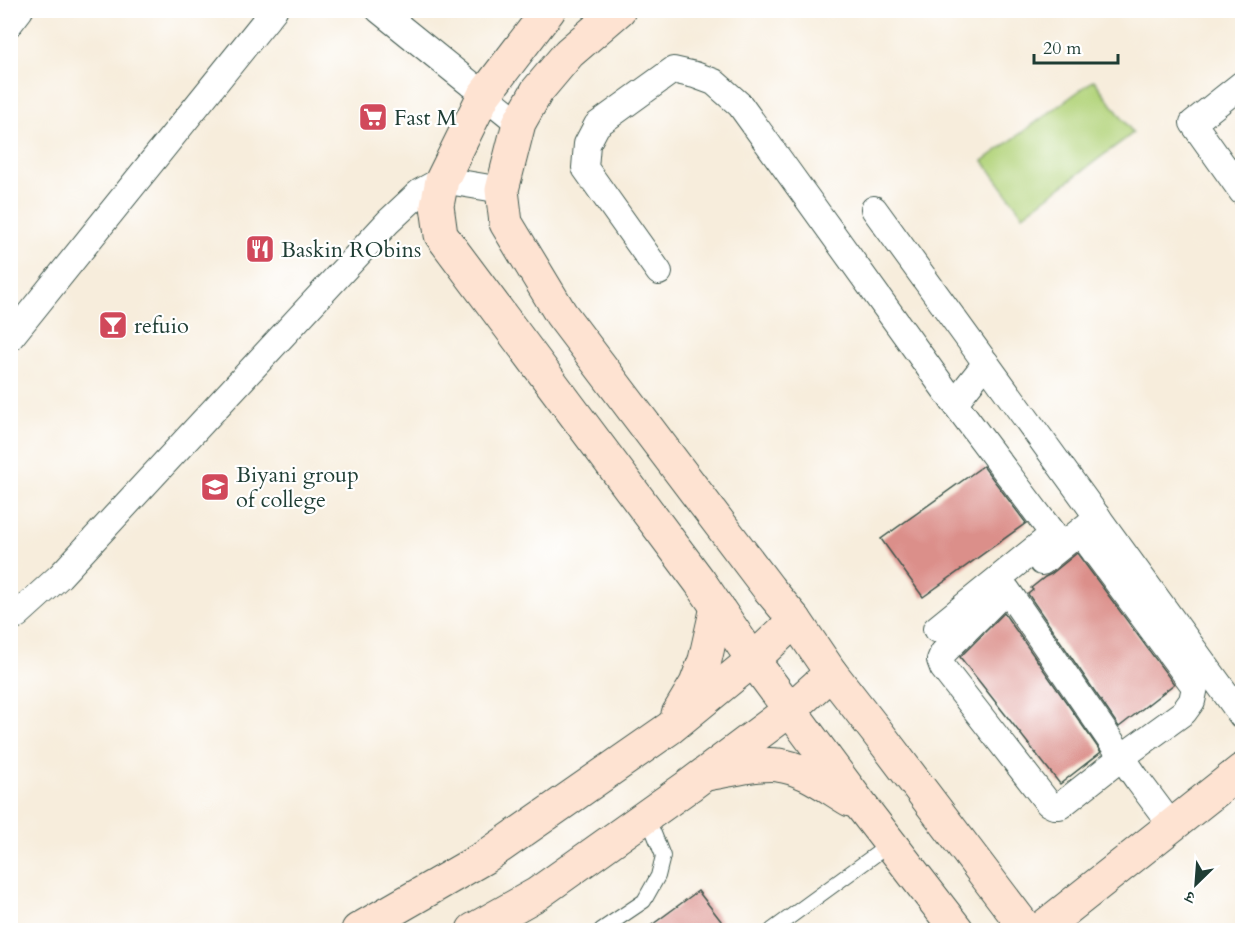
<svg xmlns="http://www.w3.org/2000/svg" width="1253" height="941" font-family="Cardo,'Noto Serif Devanagari',serif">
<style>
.green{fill:#b3d47c;stroke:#698858;stroke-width:1.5}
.building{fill:#db8f8a}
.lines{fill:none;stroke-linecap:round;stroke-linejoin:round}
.lane-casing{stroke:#3f574d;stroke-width:16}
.street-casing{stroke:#3f574d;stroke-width:28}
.secondary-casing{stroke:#3f574d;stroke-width:35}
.lane{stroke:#fff;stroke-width:14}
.street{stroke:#fff;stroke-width:26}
.secondary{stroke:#fee3d2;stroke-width:33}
.labels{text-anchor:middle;stroke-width:4.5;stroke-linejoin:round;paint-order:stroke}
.poi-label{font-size:22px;fill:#1f3d34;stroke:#fff;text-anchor:start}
</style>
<rect width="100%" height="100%" fill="#fff"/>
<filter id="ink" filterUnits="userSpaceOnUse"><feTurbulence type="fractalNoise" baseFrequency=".0167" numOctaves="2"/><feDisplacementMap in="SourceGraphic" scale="12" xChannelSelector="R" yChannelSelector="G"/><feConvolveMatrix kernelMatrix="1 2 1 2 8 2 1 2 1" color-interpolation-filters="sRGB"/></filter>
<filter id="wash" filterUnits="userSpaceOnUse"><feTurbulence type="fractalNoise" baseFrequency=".008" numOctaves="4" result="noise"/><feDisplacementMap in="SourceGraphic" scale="24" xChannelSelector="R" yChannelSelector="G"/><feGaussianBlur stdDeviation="1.35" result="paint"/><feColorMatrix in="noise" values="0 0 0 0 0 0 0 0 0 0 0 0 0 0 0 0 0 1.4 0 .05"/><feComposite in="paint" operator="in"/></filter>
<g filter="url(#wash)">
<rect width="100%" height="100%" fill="#f7eddc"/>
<polygon class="green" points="1094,80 1133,133 1023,215 983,161"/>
<g id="blocks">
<g class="building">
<polygon points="983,466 1026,523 923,597 881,539"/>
<polygon points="1077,553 1174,684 1119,727 1028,594 1033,590 1031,588 1045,577 1051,574"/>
<polygon points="1004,613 1101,752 1060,784 960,657"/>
<polygon points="698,891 728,930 645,930"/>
</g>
</g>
</g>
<g filter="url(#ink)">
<use href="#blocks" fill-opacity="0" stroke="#3f574d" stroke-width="1.5"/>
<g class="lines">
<g class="lane-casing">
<g id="lane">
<polyline points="601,930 644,901 658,876 663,856 647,816"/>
<polyline points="772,930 890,844"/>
</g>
</g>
<g class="street-casing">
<g id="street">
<polyline points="379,10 519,123"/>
<polyline points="10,23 20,10"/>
<polyline points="1242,84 1193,123 1242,192"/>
<polyline points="874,209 1242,716"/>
<polyline points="659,272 585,168 587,144 597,125 673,70 695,75 714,82 740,105 953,401 1053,534 936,629"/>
<polyline points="10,338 274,10"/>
<polyline points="953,401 960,396 986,363"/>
<polyline points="1042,562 1098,517"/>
<polyline points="1006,590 943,653 940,660 943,668 1048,803 1054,806 1060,806 1122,757 1184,712 1192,701 1195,687 1080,532"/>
<polyline points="1007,590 1137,779 1172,826"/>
<polyline points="10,617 17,615 60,576 388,222 420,192 442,180 502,190"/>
</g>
</g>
<g class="secondary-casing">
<g id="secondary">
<polyline points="549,10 484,95 442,180 437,206 441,235 700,582 753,660 862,807 957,930"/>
<polyline points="619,10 569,53 537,91 519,123 502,190 506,223 561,314 769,589 795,620 831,673 877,732 1027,930"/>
<polyline points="678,714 696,684 705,660 717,607"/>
<path d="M 707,774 C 726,771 760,762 778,765 C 804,768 828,787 850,800"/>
<polyline points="358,930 485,857 670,728 753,660 795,620"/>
<polyline points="473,930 537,894 690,785 791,709 831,673"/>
<polyline points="1040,930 1242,770"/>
</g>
</g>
<use href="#lane" class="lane"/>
<use href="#street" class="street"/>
<use href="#secondary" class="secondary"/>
</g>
</g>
<defs>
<g id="supermarket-square" transform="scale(1.5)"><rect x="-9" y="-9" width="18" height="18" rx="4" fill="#d1495b" stroke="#fff"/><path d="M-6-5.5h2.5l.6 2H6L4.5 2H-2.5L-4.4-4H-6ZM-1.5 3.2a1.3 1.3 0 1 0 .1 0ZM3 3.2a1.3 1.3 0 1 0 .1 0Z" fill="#fff"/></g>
<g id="restaurant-square" transform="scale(1.5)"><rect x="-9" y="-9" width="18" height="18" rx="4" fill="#d1495b" stroke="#fff"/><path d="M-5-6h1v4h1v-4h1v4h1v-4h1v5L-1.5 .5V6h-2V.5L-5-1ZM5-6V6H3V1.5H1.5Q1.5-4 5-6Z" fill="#fff"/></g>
<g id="bar-square" transform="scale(1.5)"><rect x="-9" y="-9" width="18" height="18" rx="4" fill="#d1495b" stroke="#fff"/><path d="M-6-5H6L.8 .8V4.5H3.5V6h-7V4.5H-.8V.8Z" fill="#fff"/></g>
<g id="university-square" transform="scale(1.5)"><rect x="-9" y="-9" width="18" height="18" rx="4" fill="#d1495b" stroke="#fff"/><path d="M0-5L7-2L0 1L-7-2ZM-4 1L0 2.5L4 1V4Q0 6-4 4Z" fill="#fff"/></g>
</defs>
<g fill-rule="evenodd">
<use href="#supermarket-square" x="373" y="117"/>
<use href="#restaurant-square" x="260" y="249"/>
<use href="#bar-square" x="113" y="325"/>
<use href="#university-square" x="215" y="487"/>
</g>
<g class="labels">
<g class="poi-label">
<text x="394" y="125">Fast M</text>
<text x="281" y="257">Baskin RObins</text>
<text x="134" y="333">refuio</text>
<text x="236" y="482">Biyani group<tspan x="236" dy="25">of college</tspan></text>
</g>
</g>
<rect width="1253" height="941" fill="none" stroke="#fff" stroke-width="36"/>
<g transform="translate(1196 884) rotate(205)" stroke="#ffffff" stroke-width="4.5" paint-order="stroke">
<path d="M0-4.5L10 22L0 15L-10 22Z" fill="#1f3d34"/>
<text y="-9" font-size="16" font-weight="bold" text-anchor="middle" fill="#1f3d34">उ</text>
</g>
<path d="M1034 54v9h84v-9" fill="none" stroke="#1f3d34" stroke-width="3"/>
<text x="1043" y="54" font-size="18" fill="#1f3d34" stroke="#ffffff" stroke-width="4.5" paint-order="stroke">20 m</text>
</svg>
